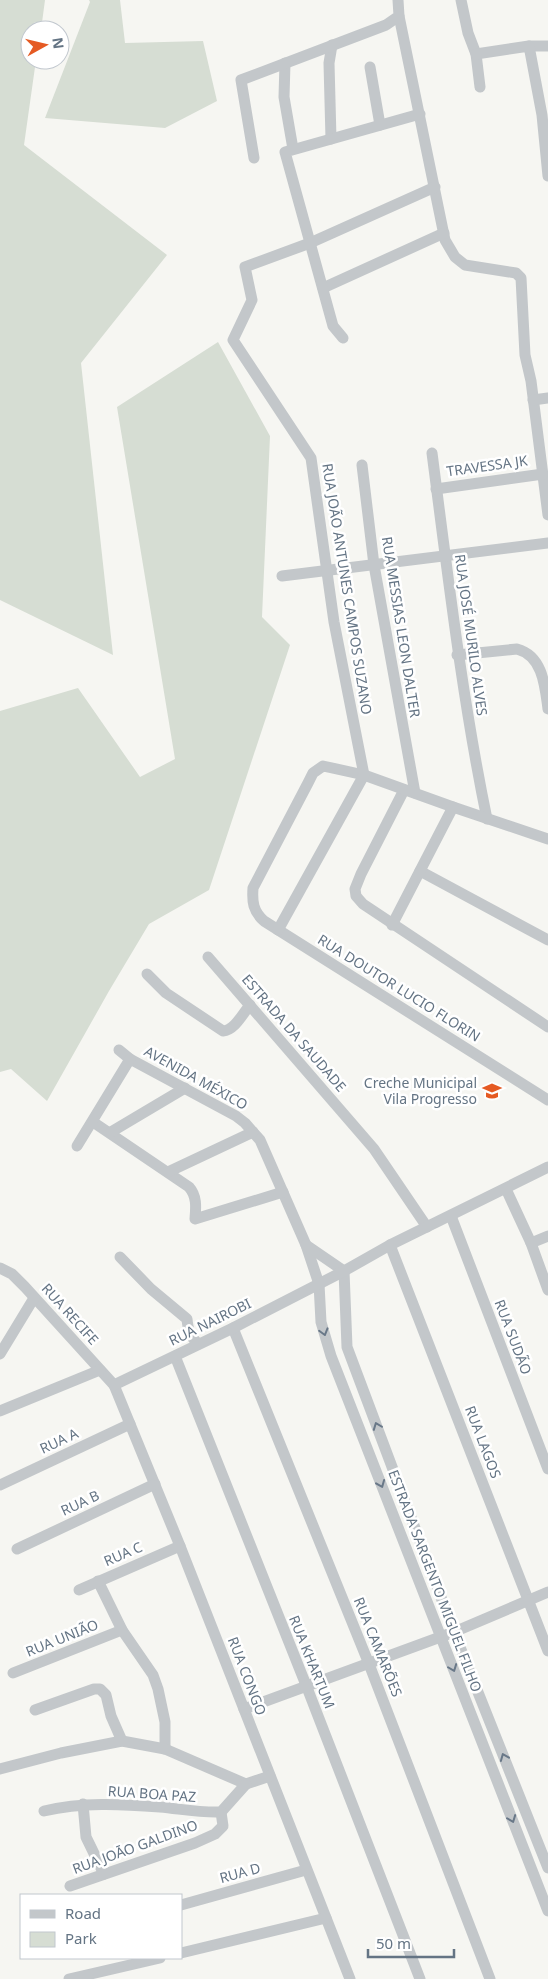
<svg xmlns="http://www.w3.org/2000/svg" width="548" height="1979" font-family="'Noto Sans',sans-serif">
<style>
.green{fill:#d6ddd3}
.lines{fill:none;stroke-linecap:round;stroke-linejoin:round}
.minor{stroke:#c3c7ca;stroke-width:11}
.oneway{stroke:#697888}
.labels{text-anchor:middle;stroke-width:5;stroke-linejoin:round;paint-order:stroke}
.street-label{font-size:14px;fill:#647484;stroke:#fff}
.poi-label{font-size:14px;fill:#647484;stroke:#fff;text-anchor:end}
</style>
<rect width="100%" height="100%" fill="#f6f6f2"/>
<g class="green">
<polygon points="0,0 45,0 41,30 30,30 30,60 36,60 24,145 167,255 81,363 113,655 0,600"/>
<polygon points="89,0 120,0 125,43 203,41 217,101 165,128 45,118 90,2"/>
<polygon points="218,342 270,436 262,617 290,645 209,890 149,924 109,991 47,1101 11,1069 0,1072 0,711 78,688 140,777 175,759 117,407"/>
</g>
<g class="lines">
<g class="minor">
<polyline points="461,0 468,33 476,54 480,87"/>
<polyline points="399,16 445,240 455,257 465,265 516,273 521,278 525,355 531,381 548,515"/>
<polyline points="529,46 548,46"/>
<polyline points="476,54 529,46 542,115 548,176"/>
<polyline points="285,63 284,97 293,149"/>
<polyline points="370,67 380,125"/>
<polyline points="331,139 329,63 332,45"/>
<polyline points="254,158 241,80 386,25 399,16 398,0"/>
<polyline points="323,288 444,233"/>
<polyline points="343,338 333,326 285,152 420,114"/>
<polyline points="533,400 548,398"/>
<path d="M 432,453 C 448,576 462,698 487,819"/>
<polyline points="362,465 374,565 415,793"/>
<polyline points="436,489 543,474"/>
<polyline points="282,576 548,543"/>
<path d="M 457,655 L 517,649 C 543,656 545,686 548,709"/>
<polyline points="404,790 361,874 355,889 356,896 363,904 548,1027"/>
<path d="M 548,839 L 453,807 L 364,775 L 323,766 L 313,773 L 308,783 L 253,888 C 252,902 253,911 264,921 L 548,1100"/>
<polyline points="420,871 548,940"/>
<polyline points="392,925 453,807"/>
<polyline points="278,930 364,775 334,622 311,458 233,340 252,300 245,267 310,243 435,187"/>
<polyline points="208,957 374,1149 427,1227"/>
<path d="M 147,974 L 166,993 L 223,1031 C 235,1030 243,1013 250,1005"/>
<polyline points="119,1050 130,1059 236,1116 245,1123 260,1140 306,1245 319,1284 321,1322 331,1356 548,1911"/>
<path d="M 93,1122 L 189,1187 C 197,1196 196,1207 195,1219 L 283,1192"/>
<polyline points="111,1132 185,1088"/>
<polyline points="77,1146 130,1059"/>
<polyline points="168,1172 253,1132"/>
<polyline points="506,1189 531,1243 548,1290"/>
<polyline points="451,1216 548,1469"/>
<polyline points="531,1243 548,1236"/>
<polyline points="306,1245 344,1271 347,1347 454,1632 548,1868"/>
<polyline points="390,1245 548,1651"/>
<path d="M 120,1257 L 151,1289 L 187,1319 C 188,1330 190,1336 198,1344"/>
<polyline points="0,1268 12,1274 25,1287 114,1385 180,1546 350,1979"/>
<polyline points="233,1328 369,1664 490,1979"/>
<polyline points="0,1354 34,1298"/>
<polyline points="175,1356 306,1685 420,1979"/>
<polyline points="114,1385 233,1328 344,1271 390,1245 548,1167"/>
<polyline points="0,1411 100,1370"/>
<polyline points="0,1485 130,1424"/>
<polyline points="17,1549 155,1484"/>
<polyline points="98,1581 122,1630 153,1675 158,1689 165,1722 165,1749"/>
<polyline points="79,1590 180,1546"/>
<polyline points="13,1673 122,1630"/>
<polyline points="244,1709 454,1632 548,1592"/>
<polyline points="35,1710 94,1689 100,1689 106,1695 111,1716 122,1741"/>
<polyline points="0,1769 61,1753 122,1741 165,1749 246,1784 270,1776"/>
<polyline points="83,1804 86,1837 104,1874"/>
<path d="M 44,1811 C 82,1802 121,1804 160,1807 C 181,1809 201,1813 221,1812 L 246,1784"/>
<polyline points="70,1886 195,1843 215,1834 223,1826 221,1812"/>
<polyline points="181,1905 306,1870"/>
<polyline points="181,1953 326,1918"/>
<polyline points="69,1979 160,1958"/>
</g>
</g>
<defs><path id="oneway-chevron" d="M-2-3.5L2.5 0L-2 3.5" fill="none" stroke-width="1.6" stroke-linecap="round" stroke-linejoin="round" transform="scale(1.25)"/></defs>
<g class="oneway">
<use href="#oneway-chevron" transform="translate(324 1332) rotate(74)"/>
<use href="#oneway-chevron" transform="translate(377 1426) rotate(-111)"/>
<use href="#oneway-chevron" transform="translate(381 1484) rotate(68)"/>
<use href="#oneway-chevron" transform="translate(453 1668) rotate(69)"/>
<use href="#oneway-chevron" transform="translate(504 1757) rotate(-112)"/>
<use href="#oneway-chevron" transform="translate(512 1819) rotate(69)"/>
</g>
<defs>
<g id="school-bare" transform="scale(1.5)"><path d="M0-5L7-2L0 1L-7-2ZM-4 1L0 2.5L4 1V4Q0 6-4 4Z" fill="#e55a23" stroke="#fff" stroke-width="2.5" paint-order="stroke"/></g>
</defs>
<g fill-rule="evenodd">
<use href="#school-bare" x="492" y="1091"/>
</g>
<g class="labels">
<g class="street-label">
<text transform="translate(487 466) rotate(-8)" y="5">TRAVESSA JK</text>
<text transform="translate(347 589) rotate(81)" y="5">RUA JOÃO ANTUNES CAMPOS SUZANO</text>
<text transform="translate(401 627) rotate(81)" y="5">RUA MESSIAS LEON DALTER</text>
<text transform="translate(471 635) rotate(82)" y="5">RUA JOSÉ MURILO ALVES</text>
<text transform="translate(399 988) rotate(32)" y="5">RUA DOUTOR LUCIO FLORIN</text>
<text transform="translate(294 1033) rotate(49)" y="5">ESTRADA DA SAUDADE</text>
<text transform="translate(196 1078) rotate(29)" y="5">AVENIDA MÉXICO</text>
<text transform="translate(70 1314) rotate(48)" y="5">RUA RECIFE</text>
<text transform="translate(210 1322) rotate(-26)" y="5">RUA NAIROBI</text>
<text transform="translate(513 1337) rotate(69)" y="5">RUA SUDÃO</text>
<text transform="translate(59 1441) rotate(-25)" y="5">RUA A</text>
<text transform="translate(483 1442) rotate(69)" y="5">RUA LAGOS</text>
<text transform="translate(80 1503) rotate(-25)" y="5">RUA B</text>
<text transform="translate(123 1554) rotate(-23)" y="5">RUA C</text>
<text transform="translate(435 1581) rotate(69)" y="5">ESTRADA SARGENTO MIGUEL FILHO</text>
<text transform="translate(62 1638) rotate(-22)" y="5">RUA UNIÃO</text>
<text transform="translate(378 1647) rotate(68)" y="5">RUA CAMARÕES</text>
<text transform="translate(312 1662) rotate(68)" y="5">RUA KHARTUM</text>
<text transform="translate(247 1676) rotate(69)" y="5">RUA CONGO</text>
<text transform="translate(152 1794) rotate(4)" y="5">RUA BOA PAZ</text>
<text transform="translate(135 1847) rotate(-20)" y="5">RUA JOĀO GALDINO</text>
<text transform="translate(240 1873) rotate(-15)" y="5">RUA D</text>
</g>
<g class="poi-label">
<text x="477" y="1088">Creche Municipal<tspan x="477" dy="16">Vila Progresso</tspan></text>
</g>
</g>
<rect x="20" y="1894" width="162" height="65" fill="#ffffff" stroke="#c1c7ce"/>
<rect x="30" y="1910" width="25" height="8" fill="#c3c7ca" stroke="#c1c7ce"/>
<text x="65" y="1919" font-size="15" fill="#647484">Road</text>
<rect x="30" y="1932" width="25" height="15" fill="#d6ddd3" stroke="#c1c7ce"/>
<text x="65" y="1944" font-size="15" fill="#647484">Park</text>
<g transform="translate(45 45) rotate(82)"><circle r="24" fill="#ffffff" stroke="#c1c7ce"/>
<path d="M0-4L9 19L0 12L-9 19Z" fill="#e55a23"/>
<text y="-8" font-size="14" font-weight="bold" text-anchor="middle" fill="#647484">N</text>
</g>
<path d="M368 1949v8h86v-8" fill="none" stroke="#647484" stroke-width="2.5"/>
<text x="376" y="1949" font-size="15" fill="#647484" stroke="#ffffff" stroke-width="4" paint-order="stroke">50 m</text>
</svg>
